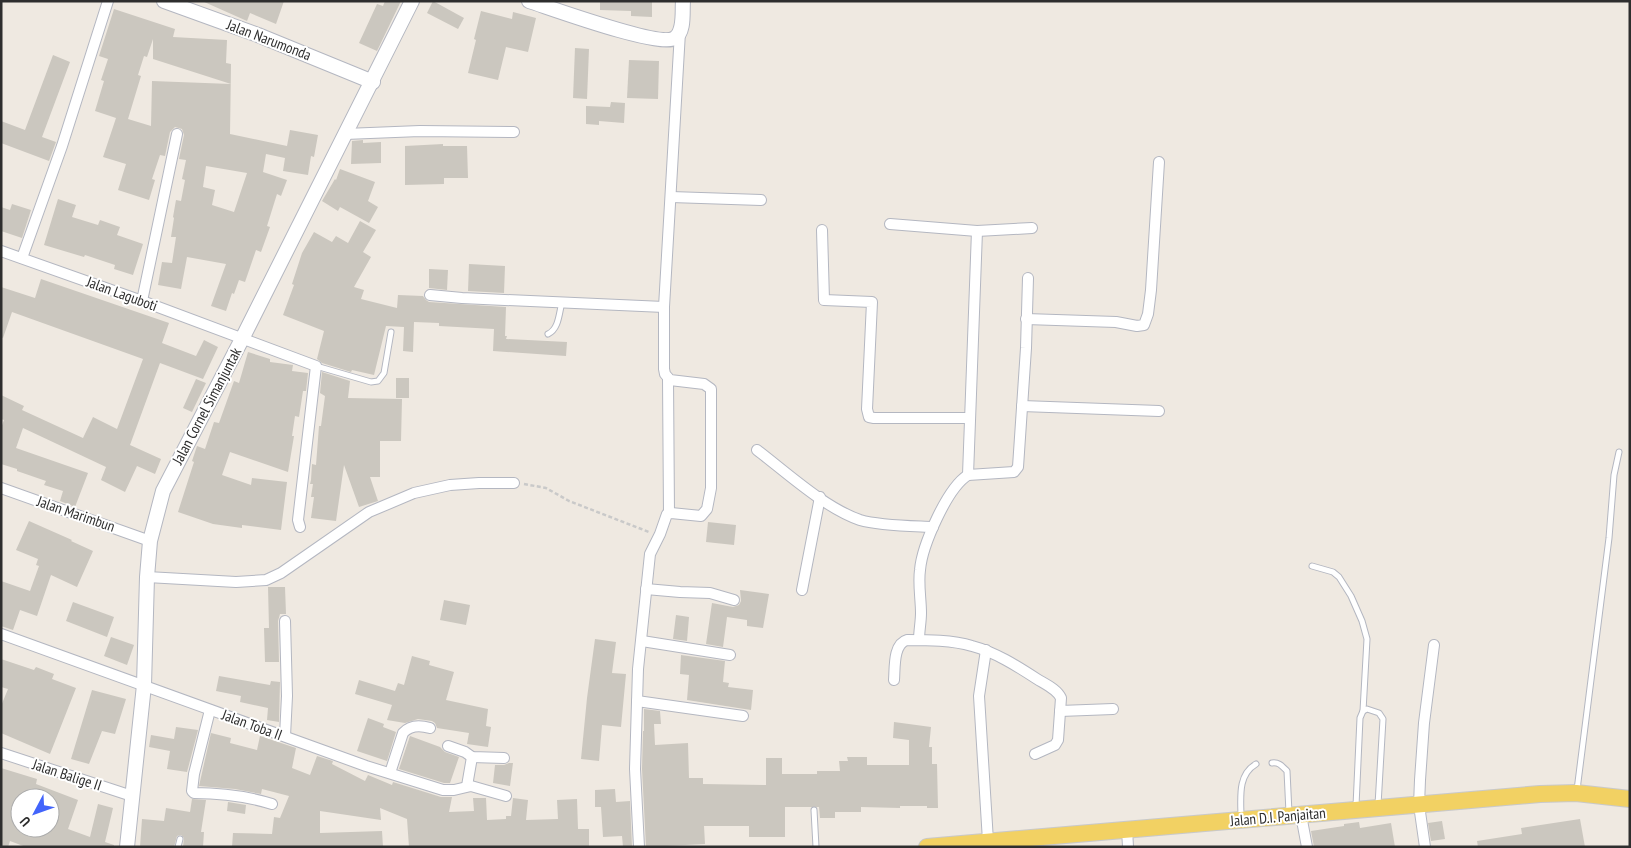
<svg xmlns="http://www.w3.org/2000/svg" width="1631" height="848" font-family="'PT Sans Narrow',sans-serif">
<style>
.building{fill:#cbc7bf;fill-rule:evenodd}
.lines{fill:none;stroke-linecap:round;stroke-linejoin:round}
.lane-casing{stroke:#b4b7c1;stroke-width:7}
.street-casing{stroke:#b4b7c1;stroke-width:12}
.secondary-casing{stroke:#b4b7c1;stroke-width:16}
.primary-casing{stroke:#c9c9c9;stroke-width:18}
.path{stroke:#c9c9c9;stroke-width:2.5;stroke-dasharray:4 2.5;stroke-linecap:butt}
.lane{stroke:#fff;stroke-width:5}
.street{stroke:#fff;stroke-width:10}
.secondary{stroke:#fff;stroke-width:14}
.primary{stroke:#f2d163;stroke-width:16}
.labels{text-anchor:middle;stroke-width:4;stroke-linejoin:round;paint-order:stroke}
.street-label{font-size:15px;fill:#2e2e2e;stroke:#fff}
</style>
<rect width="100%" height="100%" fill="#efe9e1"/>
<g class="building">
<polygon points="202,1 284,1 276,24 250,13 247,21"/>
<polygon points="385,1 401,1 377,51 359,43 377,4 383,6"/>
<polygon points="433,1 464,18 458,29 427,13"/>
<polygon points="600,1 652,1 652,17 631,16 631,11 600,10"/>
<path d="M 114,9 L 175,29 L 173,37 L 227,40 L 226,63 L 231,64 L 230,134 L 287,146 L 290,130 L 318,135 L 314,157 L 311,156 L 308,175 L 283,171 L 285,158 L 266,154 L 263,172 L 287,180 L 281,196 L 277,194 L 267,226 L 270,227 L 261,252 L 256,250 L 245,282 L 239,280 L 234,294 L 232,293 L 226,311 L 211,306 L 226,264 L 187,257 L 181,289 L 158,285 L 162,262 L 172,263 L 176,237 L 171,237 L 174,218 L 173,217 L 176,200 L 181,201 L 185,180 L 182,179 L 186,160 L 179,159 L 184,135 L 182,129 L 175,127 L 170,132 L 165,156 L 160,155 L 152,179 L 155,180 L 149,200 L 118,190 L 126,164 L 103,157 L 116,118 L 95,111 L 104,81 L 101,80 L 108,59 L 99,56 ZM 153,39 L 153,59 L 231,84 L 152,81 L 151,126 L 128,119 L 141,76 L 138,75 L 144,56 L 147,57 ZM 206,166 L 247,173 L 234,212 L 212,205 L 215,190 L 203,187 Z"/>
<polygon points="481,11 512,19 513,12 536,18 528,52 506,47 498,80 468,73 476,40 474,39"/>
<polygon points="575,48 589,49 587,99 573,98"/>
<polygon points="53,55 70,62 42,137 56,142 49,161 1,143 1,121 25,130"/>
<polygon points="629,60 659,61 658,99 627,98"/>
<polygon points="611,102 625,103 624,123 599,121 599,125 586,124 586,106 610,107"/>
<polygon points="363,140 363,143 381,142 381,163 351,164 352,141"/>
<polygon points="443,144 443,146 467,146 468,178 444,178 444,184 405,185 405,146"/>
<polygon points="340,169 375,182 368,201 378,207 369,223 340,207 338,211 322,201 335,179 336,180"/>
<polygon points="58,199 76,205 72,217 98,225 100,220 120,227 117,235 143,244 133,275 114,269 115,265 85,255 84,257 44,245"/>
<polygon points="12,204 31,210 22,238 1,231 1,207 10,210"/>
<polygon points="360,221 376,230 363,252 371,257 354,287 364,290 361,299 397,308 398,295 423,296 426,300 429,302 506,307 505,336 507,336 506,339 567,342 566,356 493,351 494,329 439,326 439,323 414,322 413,352 403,351 404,327 386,326 374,375 352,370 351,372 322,363 317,359 324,331 283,315 294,285 292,284 302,253 314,232 332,242 336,236 348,243"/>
<polygon points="469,264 505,266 504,293 468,291"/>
<polygon points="429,269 448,270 447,290 429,288"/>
<polygon points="41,279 169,323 162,343 196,356 204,340 218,347 203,379 160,363 130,445 161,459 155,474 137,466 125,492 101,480 106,467 23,428 16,448 88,473 75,507 60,501 63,491 44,485 46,481 17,471 17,469 1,464 1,428 4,420 1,419 1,395 24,406 22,410 83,438 93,417 117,429 143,359 12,312 3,338 1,337 1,287 35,298"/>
<polygon points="248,352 270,359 270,362 293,365 292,371 308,373 306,391 303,391 299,417 295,416 292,436 294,436 288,472 230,452 222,475 251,485 252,478 287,482 281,530 242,525 242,528 213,524 178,512 194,462 192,461 197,446 205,449 214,422 219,423 234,381 239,383"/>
<polygon points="322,372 350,381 348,398 402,399 401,441 380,441 380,477 370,477 378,501 359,507 344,465 336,521 311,518 314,497 311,497 313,484 310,484 311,480 312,464 316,465 319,426 321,426 325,396 320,393"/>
<rect x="396" y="378" width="13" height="20"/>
<polygon points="196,379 206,383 192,412 183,408"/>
<polygon points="29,521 72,540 71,541 93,551 77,587 51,575 37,616 20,610 13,630 1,626 1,581 30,591 39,566 36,565 38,559 16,550"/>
<polygon points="708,522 736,525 734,545 706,542"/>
<polygon points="268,587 285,587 286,614 280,614 278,621 279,662 265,662 264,628 269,628"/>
<polygon points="740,590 769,594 763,628 747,626 747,620 727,617 723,647 706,644 712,603 733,607 739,605 741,601"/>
<polygon points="444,600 470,605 466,625 440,620"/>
<polygon points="73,602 114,617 107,637 66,621"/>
<polygon points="676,615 689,617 687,641 673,639"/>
<polygon points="111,637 134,645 127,665 104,656"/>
<polygon points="595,639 616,642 612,673 626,674 621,727 602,725 599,761 581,759 587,698"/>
<polygon points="681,655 725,661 723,682 729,683 728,687 753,690 751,710 687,700 689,675 680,674"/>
<polygon points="412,656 430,661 429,665 454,672 446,700 488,709 486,726 491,727 488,747 467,744 469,733 437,728 435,723 432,721 418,719 405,723 387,720 392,705 355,694 359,680 395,691 398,683 404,685"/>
<polygon points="1,659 34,670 36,667 54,674 52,679 76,688 50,754 1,733 1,706 8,689 1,687"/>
<polygon points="219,676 270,685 271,681 280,682 279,722 267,720 268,708 240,702 241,696 216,691"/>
<polygon points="92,690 126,699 115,734 102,731 89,764 71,759"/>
<polygon points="644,709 660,711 661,724 654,724 655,745 688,743 689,778 703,778 703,784 766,785 766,758 782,758 782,774 817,774 817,771 840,771 839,761 848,761 847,757 867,757 867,765 909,765 909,740 893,738 894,722 931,727 929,747 932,747 932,764 937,764 938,808 927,808 927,806 900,806 900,808 861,807 861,812 835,812 835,818 820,818 819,807 785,807 785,837 749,837 749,826 704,826 705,844 646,847 642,769 643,731 644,731"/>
<polygon points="368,718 384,724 383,727 396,732 387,761 357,751"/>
<polygon points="176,727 198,730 187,772 167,769 170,751 149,747 151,735 174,739"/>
<polygon points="211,733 231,738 230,743 257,750 260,736 296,748 292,768 310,775 317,756 333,761 332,764 365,781 368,775 392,785 393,782 441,797 452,797 449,812 474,811 473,798 486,798 487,820 506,819 506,816 511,816 513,798 528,800 526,820 558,819 557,800 577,799 578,829 589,829 589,847 409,847 407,819 380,808 381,820 320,811 320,833 382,831 383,847 232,847 233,833 272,834 274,817 280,818 289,796 262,789 261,794 235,789 199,786"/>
<polygon points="410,736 440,747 445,752 459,757 450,783 444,783 399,769"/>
<polygon points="509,763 513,763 510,786 493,783 495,765 504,765"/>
<path d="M 1,768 L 37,779 L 36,784 L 78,800 L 68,829 L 90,837 L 98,804 L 113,808 L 105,842 L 114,845 L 114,847 L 26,847 L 10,841 L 8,847 L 1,847 ZM 20,798 L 50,798 L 50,828 L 20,828 Z"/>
<polygon points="615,789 616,802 630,801 632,847 623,847 622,836 603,837 601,807 595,807 595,790"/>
<polygon points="192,799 206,800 201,832 204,832 203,847 183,847 184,838 181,835 177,836 174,847 140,847 142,819 164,821 166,808 190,812"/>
<polygon points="228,802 246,805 245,814 227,811"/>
<polygon points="1580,819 1585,847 1478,847 1477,841 1522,834 1521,828"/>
<polygon points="1442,821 1445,839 1431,841 1428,823"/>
<polygon points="1359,822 1360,828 1391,823 1395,847 1314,847 1311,831 1344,826 1344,824"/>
</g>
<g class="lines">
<g class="lane-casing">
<g id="lane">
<path d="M 548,334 C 559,329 559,313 562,302"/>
<polyline points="316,366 371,382 378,381 384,373 391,332"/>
<polyline points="1312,566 1333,572 1339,577 1351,596 1362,621 1367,639 1363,711"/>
<path d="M 1272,763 C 1279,762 1282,766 1287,771 L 1289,813"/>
<polyline points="1577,790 1609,538 1614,475 1619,452"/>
<polyline points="1356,806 1360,718 1363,711 1367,709 1379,713 1383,719 1378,805"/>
<polyline points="814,810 816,847"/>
<path d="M 1241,818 C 1241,799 1237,775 1256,764"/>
<polyline points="178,847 180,839"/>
</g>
</g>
<g class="street-casing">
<g id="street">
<polyline points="345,134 420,131 514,132"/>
<polyline points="671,197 761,200"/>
<polyline points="890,224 977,231"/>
<polyline points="822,230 824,300 872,302 867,409 869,417 874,418 970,418"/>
<polyline points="1,251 142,301 316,366 298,520 300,527"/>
<polyline points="22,258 62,146 108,1"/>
<polyline points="430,295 462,298 664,307"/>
<polyline points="142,301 177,134"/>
<polyline points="1026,319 1116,322 1137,326 1144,325 1148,314 1151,290 1159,162"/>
<polyline points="668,378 669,513"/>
<polyline points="1022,406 1159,411"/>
<path d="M 757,450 C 787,473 825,508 860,520 C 880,526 912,526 933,527"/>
<polyline points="968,475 977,231 1032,228"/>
<polyline points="1,488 150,541"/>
<polyline points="147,577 236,582 266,580 281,573 369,512 414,493 450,485 479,483 514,483"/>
<polyline points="646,589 680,592 710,593 734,600"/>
<polyline points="802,590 820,497"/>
<polyline points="285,621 287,696 285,736"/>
<polyline points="1,634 366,766 443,790 454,790 471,786 506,796"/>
<path d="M 919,640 C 919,631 921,622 921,613 C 921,599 918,584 920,570 C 922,546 947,488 968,475 L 1014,472 L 1018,467 L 1026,348 L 1028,278"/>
<polyline points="642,641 730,655"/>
<polyline points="986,650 979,696 988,841"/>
<path d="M 894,680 C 895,668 893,644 907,640 C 928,640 952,640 972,646 C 995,652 1017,666 1037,679 C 1045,684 1057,689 1061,698 L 1058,740 L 1055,745 L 1035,754"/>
<polyline points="637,701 743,716"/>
<path d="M 210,710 L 194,774 L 192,791 L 194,793 C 222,793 246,796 272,804"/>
<polyline points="1060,711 1113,709"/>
<polyline points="448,746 465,752 472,757 504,758"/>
<polyline points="1,753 132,796"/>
<path d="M 390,773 L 403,733 C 410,725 420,725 430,728"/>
<polyline points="467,786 472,757"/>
<polyline points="1301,815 1307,847"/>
<polyline points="1127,829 1128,847"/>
<polyline points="639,847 635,769 638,669 650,554 660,534 667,514 671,513 701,516 707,509 711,488 711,389 704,384 670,380 665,374 664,369 664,307 680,32"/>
<polyline points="1425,847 1419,805 1420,780 1424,723 1434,645"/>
</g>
</g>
<g class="secondary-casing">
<g id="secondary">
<polyline points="164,1 258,35 373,82"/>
<path d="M 529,1 C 551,8 660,48 675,38 C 685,31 682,12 683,1"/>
<polyline points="127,847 144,685 147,577 150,541 163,491 242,339 412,1"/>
</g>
</g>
<g class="primary-casing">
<polyline id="primary" points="927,847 1540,794 1576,793 1630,799"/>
</g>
<polyline class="path" points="524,484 546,488 569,501 649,532"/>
<use href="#lane" class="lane"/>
<use href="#street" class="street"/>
<use href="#secondary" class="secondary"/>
<use href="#primary" class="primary"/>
</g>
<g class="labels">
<g class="street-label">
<text transform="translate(269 40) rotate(21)" y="5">Jalan Narumonda</text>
<text transform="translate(122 294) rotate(20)" y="5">Jalan Laguboti</text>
<text transform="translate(207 406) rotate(-62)" y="5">Jalan Cornel Simanjuntak</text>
<text transform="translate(76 514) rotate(19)" y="5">Jalan Marimbun</text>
<text transform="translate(252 725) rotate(20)" y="5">Jalan Toba II</text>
<text transform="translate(67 775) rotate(18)" y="5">Jalan Balige II</text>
<text transform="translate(1278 817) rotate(-5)" y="5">Jalan D.I. Panjaitan</text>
</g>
</g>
<rect width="1631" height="848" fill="none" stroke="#2e2e2e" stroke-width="5"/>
<g transform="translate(35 813) rotate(229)"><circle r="24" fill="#ffffff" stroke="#ababab"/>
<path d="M0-4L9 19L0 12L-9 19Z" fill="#4264fb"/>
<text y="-8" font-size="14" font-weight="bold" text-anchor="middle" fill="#2e2e2e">U</text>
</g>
</svg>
